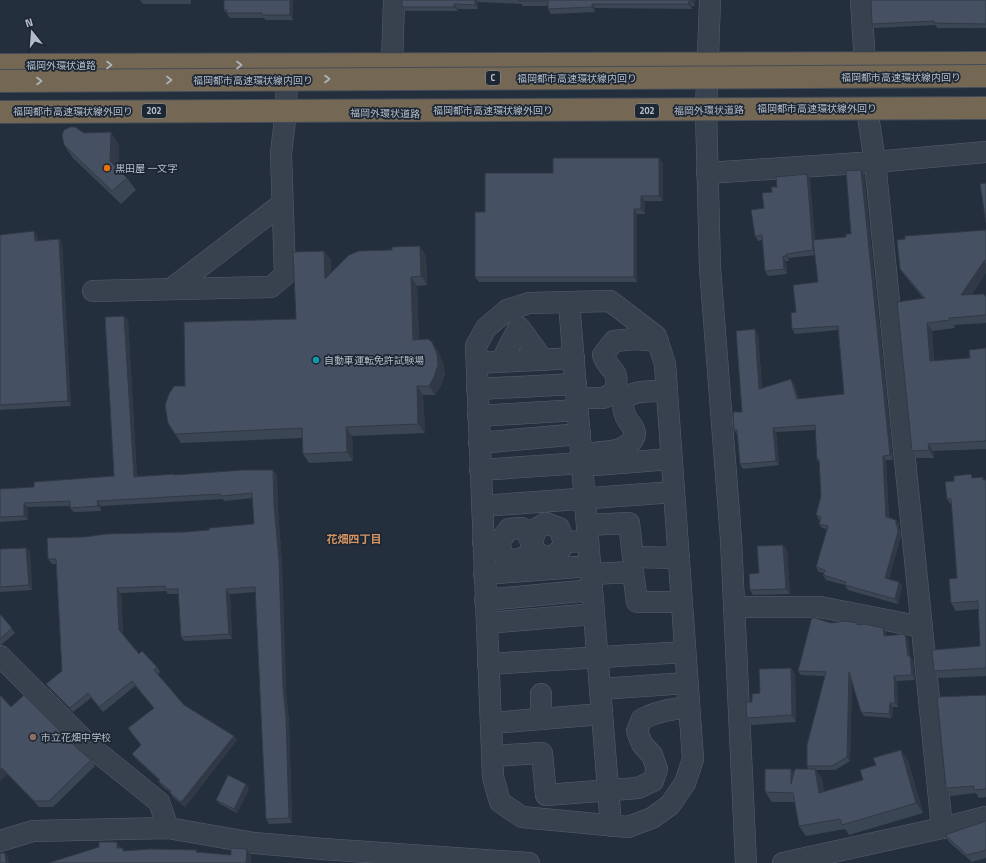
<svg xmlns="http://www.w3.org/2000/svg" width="986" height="863" font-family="'Titillium Web','Noto Sans JP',sans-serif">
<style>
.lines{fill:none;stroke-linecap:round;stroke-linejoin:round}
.minor-casing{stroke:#565f6c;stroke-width:22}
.highway-casing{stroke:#434c59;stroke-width:24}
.minor{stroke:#38414e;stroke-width:21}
.highway{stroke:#746855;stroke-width:22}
.highway-bridge-casing{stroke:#434c59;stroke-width:24;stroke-linecap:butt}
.highway-bridge{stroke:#746855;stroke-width:22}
.wall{fill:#3b4654}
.shaded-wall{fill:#303945}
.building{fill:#455162;stroke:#303945}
.oneway{stroke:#aeb4bd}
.food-dot{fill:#e8710a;stroke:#1d2633;stroke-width:1.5}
.culture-dot{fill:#0f9aa8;stroke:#1d2633;stroke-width:1.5}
.education-dot{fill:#8d6e63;stroke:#1d2633;stroke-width:1.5}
.labels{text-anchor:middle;stroke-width:3.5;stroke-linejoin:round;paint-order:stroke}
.shield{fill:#1d2633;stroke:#878f9c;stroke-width:1}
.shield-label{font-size:9px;font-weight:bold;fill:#b4bcc9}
.street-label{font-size:10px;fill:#b4bcc9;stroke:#1d2633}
.poi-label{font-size:10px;fill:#b4bcc9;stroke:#1d2633;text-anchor:start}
.neighbourhood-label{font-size:11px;font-weight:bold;fill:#d59563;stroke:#1d2633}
</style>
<rect width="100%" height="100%" fill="#242f3e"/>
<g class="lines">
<g class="minor-casing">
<g id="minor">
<polyline points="710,0 706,110 710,268 731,539 746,863"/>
<polyline points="861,0 865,63"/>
<polyline points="392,64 394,0"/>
<polyline points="867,109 875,162 942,828"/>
<polyline points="707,173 875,162 986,152"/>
<polyline points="171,289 282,204"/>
<polyline points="93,291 271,287 285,275 281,153 286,111 287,65"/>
<polygon points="610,301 656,336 665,364 693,759 685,783 670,805 652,818 628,827 522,817 500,802 493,777 476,346 486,328 507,310 529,303"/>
<polyline points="569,302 611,826"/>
<polyline points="501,362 519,327 543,360"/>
<polyline points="477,363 574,358"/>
<polyline points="477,389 576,384"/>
<path d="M 577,398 L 603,398 L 614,393 C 622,368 609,373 603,355 L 614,341 L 635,339 L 658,341"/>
<polyline points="478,416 578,410"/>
<polyline points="479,443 580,434"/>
<path d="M 581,454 C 591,453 617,452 624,447 C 629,444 635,439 635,433 C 634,426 628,422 626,417 C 613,388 649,391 667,391"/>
<polyline points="595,465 671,459"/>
<polyline points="480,470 582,463"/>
<polyline points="482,506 674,492"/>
<polyline points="587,525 629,523 633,557 679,558"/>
<path d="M 483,542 L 500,541 L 509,529 L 522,528 C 530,535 532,542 531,553 C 523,558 509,565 503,554 C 501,551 500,545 500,541"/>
<path d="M 564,542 L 559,528 L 546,523 L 536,529 L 532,543 L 535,552 L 548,558 C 557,554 561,551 564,542 L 588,541"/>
<polyline points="484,574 590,566"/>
<polyline points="591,574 633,572 637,602 682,602"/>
<polyline points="485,600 592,590"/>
<polyline points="734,607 820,607 922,627"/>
<polyline points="487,623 594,614"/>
<polyline points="0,656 91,747 159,802 168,828"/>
<polyline points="488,664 685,652"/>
<polyline points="600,689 687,683"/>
<polyline points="541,694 541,719"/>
<polyline points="491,723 602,714"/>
<path d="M 492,756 L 542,753 L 546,795 L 638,788 L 653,781 L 657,769 L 652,755 L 642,744 L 637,731 L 642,719 C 658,711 672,709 689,707"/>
<polyline points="0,841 33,831 168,828 254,843 323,849 529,863"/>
<polyline points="783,863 942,828 986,817"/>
</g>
</g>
<g class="highway-casing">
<polyline id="highway" points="0,65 986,63"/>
</g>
<use href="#minor" class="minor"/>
<use href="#highway" class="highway"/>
<g class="highway-bridge-casing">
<g id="highway-bridge">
<polyline points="0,81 986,76"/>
<polyline points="0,112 986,108"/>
</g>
</g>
<use href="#highway-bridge" class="highway-bridge"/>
</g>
<g class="wall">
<polygon points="140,0 191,0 191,4 143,4"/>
<polygon points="293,0 293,20 266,20 264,18 230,18 224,10"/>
<polygon points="402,0 695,0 695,6 692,6 692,9 595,8 595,12 551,14 548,9 548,6 522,6 522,4 478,2 478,9 458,9 458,11 406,11 402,7"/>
<polygon points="986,0 986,28 937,28 936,25 875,28 872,24"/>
<polygon points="84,133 119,145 119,170 127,178 136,190 121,204 73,158 64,145"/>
<polygon points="663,163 663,201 645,201 645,214 637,214 637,282 479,282 475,277 485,212 553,173"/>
<polygon points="864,175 893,460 886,460 889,517 896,520 899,524 899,528 900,530 901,536 889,579 899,582 902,586 898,604 848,590 845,585 826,580 823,575 824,573 819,572 816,567 827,529 822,528 819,524 820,520 819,520 816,515 821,496 819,462 817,460 816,430 776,432 779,465 743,469 740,464 737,435 734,430 742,412 758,334 762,388 794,384 799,399 844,394 838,330 795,334 792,329 796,312 818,282 815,255 789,258 789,261 786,261 787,274 768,276 765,271 762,240 758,241 755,236 764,208 777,187 810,179 815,240 846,237 851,234"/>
<polygon points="986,230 986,273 971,295 984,294 986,296 986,323 954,325 955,328 932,331 934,361 970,358 986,348 986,449 933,451 934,458 917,458 912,451 924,299 905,276 900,269"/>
<polygon points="0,235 37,235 38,241 59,239 62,243 71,406 0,410"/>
<polygon points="324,251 331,260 331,273 426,255 427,285 417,286 419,339 438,351 443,363 445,374 441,386 435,395 423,395 425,433 352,436 353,461 309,463 303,454 302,438 181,443 168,423 185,386 296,319"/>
<polygon points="124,316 128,320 137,476 174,475 277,475 278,510 282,565 286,692 289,722 292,823 269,824 266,819 256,592 230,594 232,639 184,641 181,637 179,594 168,594 166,591 121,593 123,634 139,654 157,667 160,672 158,674 184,705 234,736 237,740 185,807 173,797 170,792 162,786 158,781 159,780 136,759 132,754 141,745 128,728 154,708 135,686 103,712 91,698 73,712 50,689 46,684 62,671 56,564 52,564 48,559 84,537 185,532 209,530 254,524 253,498 224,501 223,499 101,506 101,511 74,512 70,508 70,506 27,507 28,520 0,522 0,489 34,487 114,476"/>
<polygon points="974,478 986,480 986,676 939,678 934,671 980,646 978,609 956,611 951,603 957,578 952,506 947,499"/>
<polygon points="26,548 30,552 32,590 0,592 0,549"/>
<polygon points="787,549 790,594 753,595 750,590 759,573"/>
<polygon points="0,614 15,633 2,644 0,645"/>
<polygon points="831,623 857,623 859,625 886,632 886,636 908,639 910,656 913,660 915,680 897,681 898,707 893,707 892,718 864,716 861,712 852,681 850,761 835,770 816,770 822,779 824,792 863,780 908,760 923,813 849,835 845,829 806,836 799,826 795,802 772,802 765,792 791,769 794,773 808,769 807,766 825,676 801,675 798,671"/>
<polygon points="795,674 796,722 752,725 747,718 752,702 760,693"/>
<polygon points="0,695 11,707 78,749 91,760 95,766 53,807 39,807 7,774 0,781"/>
<polygon points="986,695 986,797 979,798 976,793 951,796 946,788"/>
<polygon points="246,784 249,789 237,813 220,804 216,800"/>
<polygon points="986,821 986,858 972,862 949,842 945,835"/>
</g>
<g class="shaded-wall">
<polygon points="290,0 293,0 293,20 290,15"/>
<polygon points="475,0 477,0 478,2 478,9 475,5"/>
<polygon points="691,0 695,0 695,6 691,1"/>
<polygon points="689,1 692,6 692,9 688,4"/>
<polygon points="454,4 458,9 458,11 454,7"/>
<polygon points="592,4 595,8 595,12 592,7"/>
<polygon points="111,132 119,145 119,173 110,161"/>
<polygon points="659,158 663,163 663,201 659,196"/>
<polygon points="861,170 864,175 893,460 890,455"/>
<polygon points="807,174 810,179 816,255 813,250"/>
<polygon points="641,196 645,201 645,214 641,209"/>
<polygon points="634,209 637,214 637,282 634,277"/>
<polygon points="34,231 37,235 39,246 35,241"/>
<polygon points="59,239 62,243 71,406 68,401"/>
<polygon points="420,246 426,255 427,285 421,276"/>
<polygon points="324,251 331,260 332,288 325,279"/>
<polygon points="786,254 789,258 789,261 786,256"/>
<polygon points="783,256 786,261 787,274 784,269"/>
<polygon points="984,261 986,264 986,273 966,303 961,295"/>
<polygon points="411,277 417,286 419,348 413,340"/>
<polygon points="124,316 128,320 137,481 134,477"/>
<polygon points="927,323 932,331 935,369 930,361"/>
<polygon points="755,329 758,334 762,393 759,389"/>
<polygon points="432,342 438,351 443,363 445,374 441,386 435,395 429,386"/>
<polygon points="791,379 794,384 800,403 797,399"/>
<polygon points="417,386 423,395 425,433 418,424"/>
<polygon points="346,427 352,436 353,461 347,452"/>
<polygon points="773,428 776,432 779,465 776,461"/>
<polygon points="928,444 933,451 934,458 929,450"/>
<polygon points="883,456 886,460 889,521 886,517"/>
<polygon points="273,470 277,475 278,510 282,565 286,692 289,722 292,823 289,818 274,505"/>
<polygon points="97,501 101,506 101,511 98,506"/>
<polygon points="24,503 27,507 28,520 24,516"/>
<polygon points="896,520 899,524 899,528 900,530 901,536 888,582 885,578"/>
<polygon points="783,545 787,549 790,594 786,589"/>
<polygon points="26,548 30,552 32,590 29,585"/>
<polygon points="899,582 902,586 898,604 895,599"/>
<polygon points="117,588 121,593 123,635 119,630"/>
<polygon points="226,589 230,594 232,639 229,634"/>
<polygon points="883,628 886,632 887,641 884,636"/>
<polygon points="905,634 908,639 910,656 913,660 915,680 912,675 908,656"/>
<polygon points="791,668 795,674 796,722 792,715"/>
<polygon points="849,672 852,676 850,761 847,757"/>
<polygon points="894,676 897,681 898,707 895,703"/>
<polygon points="890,703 893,707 892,718 889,714"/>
<polygon points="234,736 237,740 185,807 181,802"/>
<polygon points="901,750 908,760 923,813 916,803"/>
<polygon points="2,768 7,774 0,781 0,770"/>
<polygon points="791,769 798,779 791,784"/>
<polygon points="815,769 822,779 826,803 819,793"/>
<polygon points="246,784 249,789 237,813 234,809"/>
<polygon points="117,842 121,848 121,854 117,848"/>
<polygon points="247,849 251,855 251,863 246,863"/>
<polygon points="5,853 8,857 9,863 6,863"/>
</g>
<g class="building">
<polygon points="224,0 290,0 290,15 262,15 262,13 227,13 227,10 224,10"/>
<polygon points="402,0 475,0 475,5 454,4 454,7 402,7"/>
<polygon points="519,0 691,0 691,1 689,1 688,4 592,4 592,7 548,9 548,1 519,1"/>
<polygon points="871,0 986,0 986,24 934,23 934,21 872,24"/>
<polygon points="70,127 75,127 84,133 111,132 110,161 127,178 112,191 64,145 62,135 64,130"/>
<polygon points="553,158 659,158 659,196 641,196 641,209 634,209 634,277 475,277 475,212 485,212 485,173 553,173"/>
<polygon points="861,170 890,455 883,456 886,517 896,520 896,525 897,525 898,532 885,578 899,582 895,599 845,585 846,582 823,575 825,570 816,567 828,526 819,524 821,517 816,515 821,496 819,459 817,460 815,425 773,428 776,461 740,464 737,430 734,430 733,412 742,412 736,331 755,329 759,389 791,379 797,399 844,394 838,326 792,329 791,313 796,312 793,285 818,282 813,240 846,237 846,234 851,234 846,171"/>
<polygon points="807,174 813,250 786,254 786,256 783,256 784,269 765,271 762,235 755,236 751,210 764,208 762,193 772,192 771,187 777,187 776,177"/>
<polygon points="986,183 986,223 980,184"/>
<polygon points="986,230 986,261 984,261 961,295 984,294 985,296 986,296 986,315 949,318 950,320 927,323 930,361 970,358 969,350 986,348 986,441 928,444 929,450 912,451 897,302 925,298 900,269 897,240 905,239 905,236"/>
<polygon points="34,231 35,241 59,239 68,401 0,405 0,235"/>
<polygon points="420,246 421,276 411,277 413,340 428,339 432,342 437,354 438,365 434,377 429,386 417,386 418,424 346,427 347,452 303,454 302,428 175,434 168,423 165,405 169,394 174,386 185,386 184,322 296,319 293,252 324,251 325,279 349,255 359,251 392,250 392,247"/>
<polygon points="124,316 134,477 174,474 174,475 243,470 273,470 274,505 279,560 283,688 286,717 289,818 266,819 255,587 226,589 229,634 181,637 178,589 165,589 165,586 117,588 119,630 139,654 142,651 157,667 154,670 184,705 234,736 181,802 170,793 171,791 158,781 160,780 132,754 141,745 128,728 154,708 132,681 99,707 88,693 70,708 46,684 62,671 56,559 48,559 47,538 84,537 106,534 185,532 209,530 209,528 254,524 252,493 221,496 220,494 97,501 98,506 70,508 70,501 24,503 24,516 0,517 0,489 34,487 34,482 114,476 105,317"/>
<polygon points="971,474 972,478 983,477 983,480 986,480 986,668 934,671 932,650 980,646 978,601 951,603 949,579 957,578 951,499 947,499 945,482 954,481 954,476"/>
<polygon points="783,545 786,589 750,590 749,574 759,573 757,546"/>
<polygon points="26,548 29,585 0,587 0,549"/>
<polygon points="0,614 12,628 0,639"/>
<polygon points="812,617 831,623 846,621 857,623 857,625 865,624 883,628 884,636 905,634 908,656 910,656 912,675 894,676 895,703 890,703 889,714 861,712 849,672 847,757 832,766 807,766 807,745 826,672 798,671"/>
<polygon points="791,668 792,715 747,718 746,702 752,702 752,694 760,693 759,669"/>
<polygon points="0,695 11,707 24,695 78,749 91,760 49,801 34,801 2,768 0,770"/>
<polygon points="986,695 986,789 974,790 974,786 946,788 937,697"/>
<polygon points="901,750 916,803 842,825 840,819 799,826 793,793 765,792 765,769 791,769 791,784 795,769 815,769 819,793 863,780 860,770 876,765 873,758"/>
<polygon points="228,775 246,784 234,809 216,800"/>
<polygon points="986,821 986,850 967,855 945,835"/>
<polygon points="99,842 117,842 117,848 123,848 123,851 150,849 197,850 196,852 231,855 231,848 247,849 246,863 48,863 99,847"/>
<polygon points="0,853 5,853 6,863 0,863"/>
</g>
<defs><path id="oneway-chevron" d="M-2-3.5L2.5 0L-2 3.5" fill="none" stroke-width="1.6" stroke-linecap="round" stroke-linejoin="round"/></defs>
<g class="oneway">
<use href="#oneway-chevron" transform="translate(109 65)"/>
<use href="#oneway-chevron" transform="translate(239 65)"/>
<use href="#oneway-chevron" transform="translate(327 79)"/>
<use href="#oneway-chevron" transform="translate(169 80)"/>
<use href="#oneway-chevron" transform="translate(39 81)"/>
</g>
<circle class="food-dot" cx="107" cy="168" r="4"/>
<circle class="culture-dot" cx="316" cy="360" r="4"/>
<circle class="education-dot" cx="33" cy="737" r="4"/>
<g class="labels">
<g class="shield">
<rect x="486" y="71" width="14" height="14" rx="3"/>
<rect x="142" y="104" width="24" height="14" rx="3"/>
<rect x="635" y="104" width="24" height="14" rx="3"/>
</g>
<g class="shield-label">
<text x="493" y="81">C</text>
<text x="154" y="114">202</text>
<text x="647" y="114">202</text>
</g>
<g class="street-label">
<text x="61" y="69">福岡外環状道路</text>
<text x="901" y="81">福岡都市高速環状線内回り</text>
<text x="577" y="82">福岡都市高速環状線内回り</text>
<text x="253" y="84">福岡都市高速環状線内回り</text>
<text x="817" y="112">福岡都市高速環状線外回り</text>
<text x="493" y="114">福岡都市高速環状線外回り</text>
<text transform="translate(709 110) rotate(-1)" y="4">福岡外環状道路</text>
<text x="73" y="115">福岡都市高速環状線外回り</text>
<text transform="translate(385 113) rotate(1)" y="4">福岡外環状道路</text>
</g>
<g class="poi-label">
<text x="115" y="172">黒田屋 一文字</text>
<text x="324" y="364">自動車運転免許試験場</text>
<text x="41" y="741">市立花畑中学校</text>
</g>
<g class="neighbourhood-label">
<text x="354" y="543">花畑四丁目</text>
</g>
</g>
<g transform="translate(32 32) rotate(343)" stroke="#1d2633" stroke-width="3" paint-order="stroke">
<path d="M0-3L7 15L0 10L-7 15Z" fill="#b4bcc9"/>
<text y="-6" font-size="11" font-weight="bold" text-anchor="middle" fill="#b4bcc9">N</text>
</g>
</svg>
